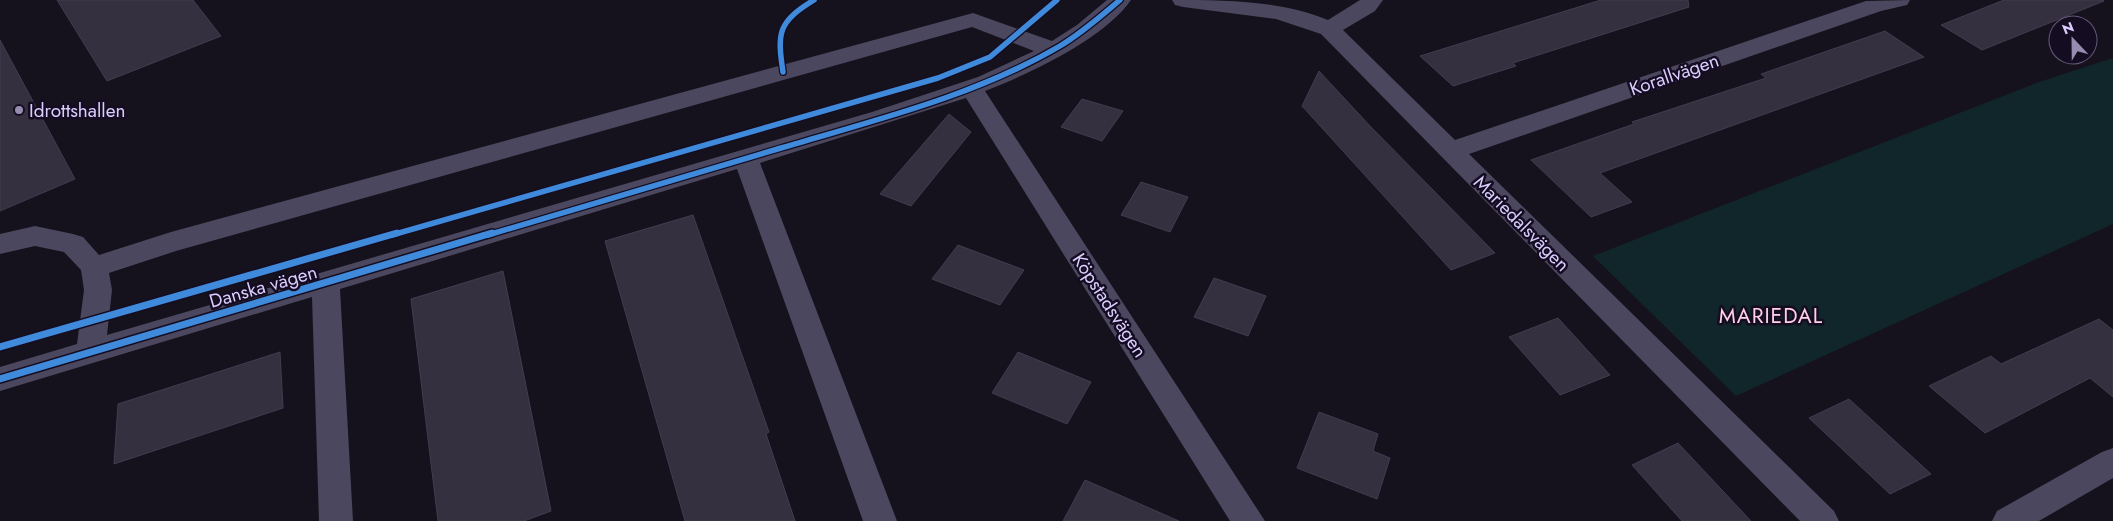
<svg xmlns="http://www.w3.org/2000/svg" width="2113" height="521" font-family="Jost,sans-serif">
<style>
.green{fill:#11262a}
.building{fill:#34303f;stroke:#433c51}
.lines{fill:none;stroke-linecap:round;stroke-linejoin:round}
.minor{fill:#4b475e;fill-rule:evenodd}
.cycleway-far1-casing{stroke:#140d22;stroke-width:8}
.cycleway-casing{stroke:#140d22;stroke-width:10}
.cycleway-far1{stroke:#408adc;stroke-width:5.5}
.cycleway{stroke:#408adc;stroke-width:7}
.poi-dot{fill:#968cb0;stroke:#140d22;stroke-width:2}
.labels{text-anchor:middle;stroke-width:5;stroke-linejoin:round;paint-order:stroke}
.street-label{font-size:19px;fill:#dbceff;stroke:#140d22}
.poi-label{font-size:19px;fill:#dbceff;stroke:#140d22;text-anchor:start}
.quarter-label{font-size:21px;letter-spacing:1px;fill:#ffd0e8;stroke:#140d22}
</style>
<rect width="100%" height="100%" fill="#15121d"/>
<!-- green -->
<path class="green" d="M2113,58V224L1736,396L1593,256L2039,82Z"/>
<!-- building -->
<path class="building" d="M57,0H193L221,36L107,81Z
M1601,0H1688L1689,7L1513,63L1516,66L1453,86L1420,56Z
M2004,0H2103L2104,1L1982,50L1941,25Z
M1885,31L1924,57L1600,173L1632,202L1591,217L1531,160L1634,124L1632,122L1766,78L1761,74Z
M0,40L75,179L0,211Z
M1319,71L1370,126L1495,253L1451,270L1302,106Z
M1082,99L1123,111L1102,141L1061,127Z
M949,114L971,132L911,206L880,194Z
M1141,182L1188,197L1170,232L1121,215Z
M693,215L769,432L766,434L795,521H685L605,241Z
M958,245L1024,270L1000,305L932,279Z
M503,271L551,511L524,521H438L411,299Z
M1214,278L1266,296L1248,336L1194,317Z
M1558,318L1610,375L1560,395L1509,337Z
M2099,319L2113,330V397L2090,378L1985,433L1929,386L1991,356L2001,364Z
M280,352L283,408L114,464L118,404Z
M1018,352L1091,382L1067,424L992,393Z
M1849,399L1931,474L1890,494L1809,418Z
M1319,412L1378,434L1373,451L1390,458L1377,499L1297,468Z
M1678,443L1751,521H1682L1632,465Z
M1085,480L1179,521H1063Z"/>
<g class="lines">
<!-- minor -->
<path class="minor" d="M1107,0H1131C1104,39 1029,74 985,91L1265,521H1230L966,98L760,163L897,521H863L737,169L340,289L353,521H319L312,297L0,391V367L77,344L84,290L81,270L64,252L35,246L0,254V234L35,226L73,234L83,237L99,255L171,232L973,13L1052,41L1077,25ZM972,27L1034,51L978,77L872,112L107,335L112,290L109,273L176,251Z
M1172,0C1225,0 1278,0 1328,20L1360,0H1383L1375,11L1343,30L1455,140L1866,1L1910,0L1907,5L1881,11L1469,154L1834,511L1839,521H1800L1321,34L1276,19L1183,7L1175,5Z
M2113,448V478L2039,521H1992L1997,511L2102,452Z"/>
<defs>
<path id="cycleway-far1" d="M783,72C777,32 778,22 814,0
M392,235L938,78L990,57L1057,0
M488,235C585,206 683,177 781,148C875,120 975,96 1060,46C1082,33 1101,16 1120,0"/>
<path id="cycleway" d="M0,347L397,233
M0,379L492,233"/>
</defs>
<!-- cycleway-far1 casing -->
<use href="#cycleway-far1" class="cycleway-far1-casing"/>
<!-- cycleway casing -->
<use href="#cycleway" class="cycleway-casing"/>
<!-- cycleway-far1 -->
<use href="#cycleway-far1" class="cycleway-far1"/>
<!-- cycleway -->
<use href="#cycleway" class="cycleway"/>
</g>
<!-- markers -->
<circle class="poi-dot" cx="19" cy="110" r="5"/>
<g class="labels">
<!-- street labels -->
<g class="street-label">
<text transform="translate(1674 74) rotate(-19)" y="7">Korallvägen</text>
<text transform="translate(1522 223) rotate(45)" y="7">Mariedalsvägen</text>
<text transform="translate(263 286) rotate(-16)" y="7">Danska vägen</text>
<text transform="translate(1110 305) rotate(57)" y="7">Köpstadsvägen</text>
</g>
<!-- poi labels -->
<g class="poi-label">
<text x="29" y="117">Idrottshallen</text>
</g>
<!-- quarter labels -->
<g class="quarter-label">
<text x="1771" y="323">MARIEDAL</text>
</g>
</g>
<!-- north arrow -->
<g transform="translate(2073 40) rotate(338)"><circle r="24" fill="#140d22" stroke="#645a7a"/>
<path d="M0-4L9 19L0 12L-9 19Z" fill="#968cb0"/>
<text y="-8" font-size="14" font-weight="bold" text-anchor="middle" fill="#dbceff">N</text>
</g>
</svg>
